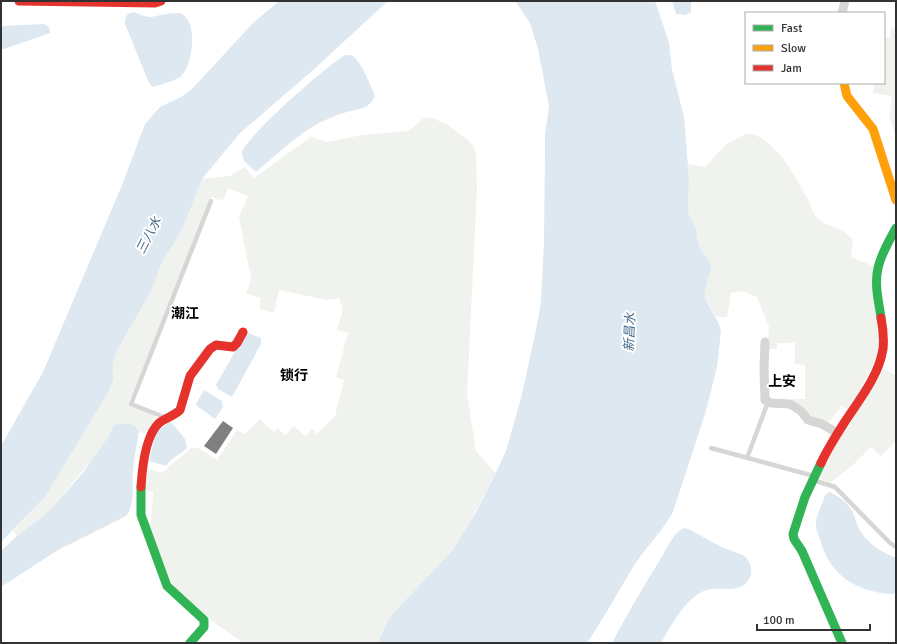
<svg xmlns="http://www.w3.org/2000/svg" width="897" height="644" font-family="Signika,'Noto Sans SC',sans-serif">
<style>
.green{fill:#f0f3ed}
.water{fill:#dee8f0}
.building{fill:#808080}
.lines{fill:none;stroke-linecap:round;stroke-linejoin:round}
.lane{stroke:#d6d6d6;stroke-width:4.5}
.street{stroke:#d6d6d6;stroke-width:9}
.fast{stroke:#30b455;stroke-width:9}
.slow{stroke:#ff9f0a;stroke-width:9}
.jam{stroke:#e5322d;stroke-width:9}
.labels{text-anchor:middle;stroke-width:4;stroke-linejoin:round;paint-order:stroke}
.water-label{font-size:13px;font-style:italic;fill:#466b8d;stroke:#fff}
.quarter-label{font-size:14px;font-weight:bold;fill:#000;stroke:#fff}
</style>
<rect width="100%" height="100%" fill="#fff"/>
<!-- green -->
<path class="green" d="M891,28L896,29V137L889,116L892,96L873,93L874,83H884L885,37L890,38Z
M430,117L446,124L467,139L473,146L476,154L477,189L467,394L476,451L495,473L468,526L452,551L395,611L387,622L378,643H244L217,625L174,588L147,524L151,523L153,492L145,490L148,469L162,473L192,447L200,449L217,460L237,430L245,434L260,419L274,432L278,428L285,435L294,426L305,436L312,429L317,434L335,416L344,380L336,377L348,333L337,330L343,309L339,298L327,300L279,290L274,313L259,309L261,298L246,294L251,279L239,217L248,196L228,188L223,201L211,197L128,404L156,416L148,434L139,432L137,427H114L108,437L91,461L48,512L17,536L13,531L45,497L109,391L113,380V363L116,352L149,295L164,258L177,239L187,218L202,179L230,176L245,167L254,178L311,137L327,142L362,135L409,131L422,119Z
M746,134C774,133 796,179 809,201C811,206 812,211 815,215C823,225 834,226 844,232C848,234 850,238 853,240L851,257L873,266L879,353L849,411L842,406L828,423L811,418L791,399H805V365L795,364V343H777V349H767L769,327L757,297L742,291L731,293L727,317H716L706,299L705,293L706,286L710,272L708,259L700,248L698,242L696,228L689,215L688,209L689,179L688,164L705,167L726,144Z
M881,368L896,375V443L895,442L881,456L871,447L853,465L830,483L817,477Z"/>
<!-- water -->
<path class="water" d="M279,1H388L312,71L239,134L202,179L187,218L177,239L164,258L149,295L116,352L113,363V380L109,391L45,497L1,542V446L43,372L122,185L145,124L160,107L181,97L192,89L253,23Z
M515,1H655L669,42L672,70L684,117L689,179L688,209L689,215L696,228L698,242L700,248L708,259L711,266L710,272L706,286L705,293L706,300L719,324L721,331L717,367L705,414L673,512C662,532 647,546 635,564C619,590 604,618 587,643H378L387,622L395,611L452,551L475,514L501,462L507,448L522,394L536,330L541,302L544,243L545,155V134L549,106L538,49L530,23Z
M672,1H691V12L685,15L676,14Z
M134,12C139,14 145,17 151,17C159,16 175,11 182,14C198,22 193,66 181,76C176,81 164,83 156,86L153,87L149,83L125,24C125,17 126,13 134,12Z
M44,24L49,27L50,33L1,50V26Z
M345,55C348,55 351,55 354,57C363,65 370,85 375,96C368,109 363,108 350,111C342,113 327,119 319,123C298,134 274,157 256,172C251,167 241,161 242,153C243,139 329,64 345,55Z
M246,332L261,338V344L232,397L218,389L216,385Z
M204,390L222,401L223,407L215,419L197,406L196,404Z
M170,422L173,424L185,439L187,448C179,456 173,456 166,466L149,461L156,432Z
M117,424C126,424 135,422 139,432C137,444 134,457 133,470C131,484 136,505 126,516L58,550L1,587V551L17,536L48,512L82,474L108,437L113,427Z
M829,492C837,495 846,502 851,509C855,515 856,523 859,529C868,544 881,552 896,558V594C859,594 829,576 820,539C818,534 816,529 816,524C816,513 823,505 825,495Z
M683,528L688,529C703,536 717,546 732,551C736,553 743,554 746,557C753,566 754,579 742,586C729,593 713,584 698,594C681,606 671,626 661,643H612C627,614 644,586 661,558C667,548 672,535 683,528Z"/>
<!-- building -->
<path class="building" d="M223,421L233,428L216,454L204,446Z"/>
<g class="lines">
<!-- lane -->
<path class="lane" d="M164,417L131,404L211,201
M711,448L814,476
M747,458L768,402
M813,480L835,487L890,543L896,547"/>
<!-- street -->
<path class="street" d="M842,13L845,1
M765,342L764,370L765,400L771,403L790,404L801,411L808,420L822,424L837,433"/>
<!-- fast -->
<path class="fast" d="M881,318C879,302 874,285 878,268C881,254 889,241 896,228
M821,463L805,497L793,534L794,539L802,551L842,643
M141,487V515L167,586L204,620V627L190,643"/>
<!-- slow -->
<path class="slow" d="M844,83L847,96L873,129L896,200"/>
<!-- jam -->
<path class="jam" d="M19,1L155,3L161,1
M821,463C828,448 837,434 846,420C860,399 879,375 883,349C884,339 883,328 881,318
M141,487C142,470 145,436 159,423C165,418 174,416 180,410L190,376L210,349L216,345L233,347L237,343L243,332"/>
</g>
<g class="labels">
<!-- water labels -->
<g class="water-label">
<text transform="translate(148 235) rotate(-63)" y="5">三八水</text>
<text transform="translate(629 332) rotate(-88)" y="5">新昌水</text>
</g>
<!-- quarter labels -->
<g class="quarter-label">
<text x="185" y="318">潮江</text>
<text x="294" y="380">锁行</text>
<text x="782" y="386">上安</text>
</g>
</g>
<!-- border -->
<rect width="897" height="644" fill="none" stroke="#323232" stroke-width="4"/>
<!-- legend -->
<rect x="745" y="12" width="140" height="72" fill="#ffffff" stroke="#adadad"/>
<rect x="753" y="25" width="20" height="6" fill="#30b455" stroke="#adadad"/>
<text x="781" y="32" font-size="12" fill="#323232">Fast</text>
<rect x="753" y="45" width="20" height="6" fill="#ff9f0a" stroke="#adadad"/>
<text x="781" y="52" font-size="12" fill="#323232">Slow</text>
<rect x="753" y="65" width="20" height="6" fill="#e5322d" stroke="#adadad"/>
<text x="781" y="72" font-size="12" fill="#323232">Jam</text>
<!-- scale -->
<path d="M757 624v6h113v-6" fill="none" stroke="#323232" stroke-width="2"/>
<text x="763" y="624" font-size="12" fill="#323232" stroke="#ffffff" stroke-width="3" paint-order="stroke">100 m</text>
</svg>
